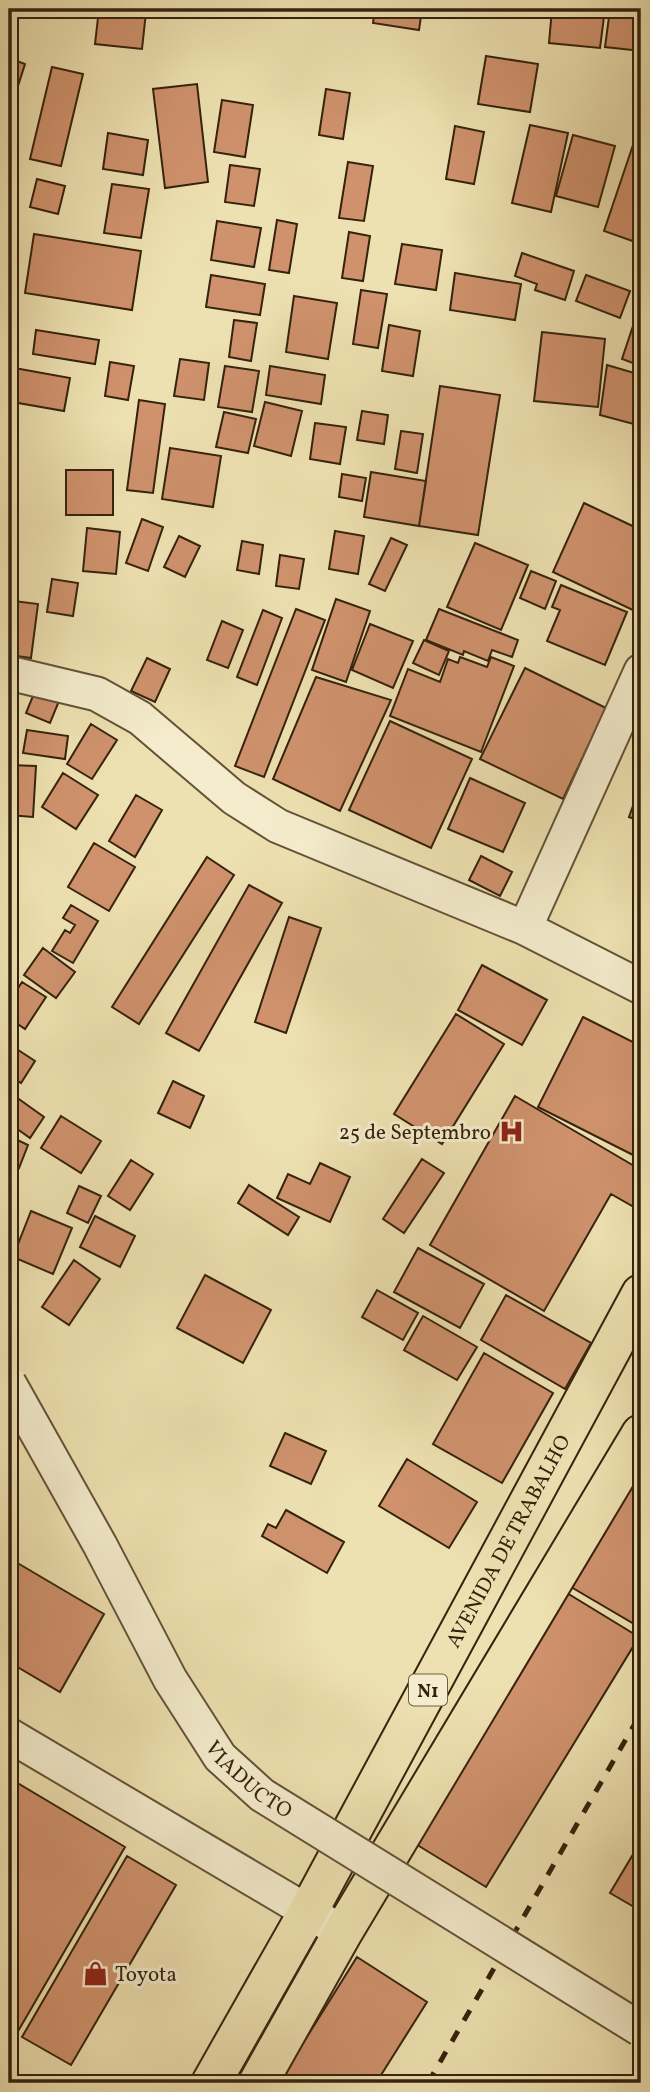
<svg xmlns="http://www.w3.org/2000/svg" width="650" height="2092" font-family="Vollkorn,serif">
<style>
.building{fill:#cf926d;stroke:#35220d;stroke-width:2}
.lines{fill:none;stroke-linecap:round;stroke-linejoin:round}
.minor-casing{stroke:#635236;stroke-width:37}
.highway-casing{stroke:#35220d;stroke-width:42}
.minor{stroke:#f4eccc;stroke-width:33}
.highway{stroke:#eee1b1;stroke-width:38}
.rail{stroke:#35220d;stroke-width:5;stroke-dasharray:12 12;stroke-linecap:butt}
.minor-bridge-casing{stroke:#635236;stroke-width:37;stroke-linecap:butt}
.minor-bridge{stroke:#f4eccc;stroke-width:33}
.labels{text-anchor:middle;stroke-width:6;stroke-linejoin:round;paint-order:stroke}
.shield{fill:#f4eccc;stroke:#6e5f46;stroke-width:2}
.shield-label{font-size:19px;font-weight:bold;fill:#35220d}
.poi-label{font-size:21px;fill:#35220d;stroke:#f4eccc;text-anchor:end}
.street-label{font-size:21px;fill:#35220d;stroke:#f4eccc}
</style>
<rect width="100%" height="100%" fill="#eee1b1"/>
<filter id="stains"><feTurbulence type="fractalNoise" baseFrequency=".00286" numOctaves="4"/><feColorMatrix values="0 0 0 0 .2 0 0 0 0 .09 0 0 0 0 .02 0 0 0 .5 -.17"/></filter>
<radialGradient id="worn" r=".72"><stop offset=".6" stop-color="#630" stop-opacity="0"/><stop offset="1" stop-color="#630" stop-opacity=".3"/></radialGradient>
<!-- building -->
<path class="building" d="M99,9L146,12L142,49L95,44Z
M375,9H422L419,30L373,23Z
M552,9H605L600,48L549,43Z
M610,9H641V51L605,47Z
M486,56L538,64L530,112L478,104Z
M9,58L25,64L9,114Z
M52,67L83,74L61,166L30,159Z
M197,84L208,182L165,188L153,89Z
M326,89L350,93L343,139L319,135Z
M222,100L253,105L245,157L214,152Z
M530,125L568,133L551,212L512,203Z
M455,126L484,132L474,184L446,179Z
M108,133L148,140L143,175L103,169Z
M573,135L615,146L598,207L556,196Z
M633,145L641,148V244L604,231Z
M348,162L373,166L364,221L339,218Z
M230,165L260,169L254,206L225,202Z
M37,179L65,186L58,214L30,207Z
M112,184L149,189L141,238L104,233Z
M277,220L297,224L289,273L269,270Z
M217,221L261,228L254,267L211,260Z
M349,232L370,236L363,281L342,278Z
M34,234L141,251L132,310L25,293Z
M402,244L442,250L436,290L395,284Z
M522,253L574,271L565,300L535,290L537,284L515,276Z
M455,273L521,284L515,320L450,310Z
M211,275L265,284L260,315L206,307Z
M586,275L630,291L620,318L576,301Z
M361,290L387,294L378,348L353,344Z
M294,296L337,303L328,359L286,352Z
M641,302V366L622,359Z
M234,320L257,323L251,361L229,357Z
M389,325L420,331L413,376L382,371Z
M36,330L99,340L95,364L33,354Z
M542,332L605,339L598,407L534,401Z
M180,359L209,363L204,400L174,396Z
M110,362L134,366L128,400L105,396Z
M607,365L641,375V426L600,415Z
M225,366L259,371L252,412L218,407Z
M270,366L325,375L321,404L266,395Z
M9,367L70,378L64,411L18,403L15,422L9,421Z
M440,386L500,395L478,535L419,526Z
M139,400L165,404L153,493L127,490Z
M265,402L302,411L291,456L254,446Z
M362,411L388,415L384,444L357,440Z
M224,412L256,419L248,453L216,447Z
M315,423L346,427L340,464L310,459Z
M401,431L423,434L417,473L395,469Z
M170,448L221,456L213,507L162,499Z
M66,470H113V515H66Z
M371,472L426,481L419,526L364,517Z
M342,474L366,478L362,501L339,497Z
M584,503L641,530V614L553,572Z
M142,519L163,527L148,571L126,563Z
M87,528L120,532L116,574L83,571Z
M335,531L364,536L358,574L329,569Z
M179,536L200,546L185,577L164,567Z
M391,538L407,545L385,591L369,584Z
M242,541L263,545L259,574L237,570Z
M475,543L528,565L501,630L447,607Z
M280,555L304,559L299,589L276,586Z
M531,571L556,581L545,609L520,598Z
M52,579L78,583L73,616L47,612Z
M561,585L627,612L605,665L547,641L560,610L552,607Z
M336,599L370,611L346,682L312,670Z
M14,601L38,604L31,658L9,655Z
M296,609L325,620L264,777L235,766Z
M439,609L518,640L512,657L492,650L488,661L464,651L463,655L426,640Z
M263,610L282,618L257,685L237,677Z
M222,621L243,630L228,668L207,660Z
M370,624L413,641L393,688L352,670Z
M424,640L449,651L439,675L413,663Z
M460,657L487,667L491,657L514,666L481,752L390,716L408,669L440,682L448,659L458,663Z
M147,658L170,669L155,702L131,691Z
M525,668L606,708L563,799L480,759Z
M316,677L391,700L340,811L273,779Z
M35,691L59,701L50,723L26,713Z
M390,721L472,759L431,848L349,810Z
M91,724L117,740L92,779L67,764Z
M27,730L68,736L65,759L23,753Z
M9,765L36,766L33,817L9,815Z
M63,773L98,795L76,829L42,807Z
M470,778L525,803L503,852L448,829Z
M641,783V821L629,817Z
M136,795L162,810L135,857L109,841Z
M94,843L135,867L109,911L68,887Z
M481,856L512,872L500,896L469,880Z
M207,857L234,875L139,1024L112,1007Z
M249,885L282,903L199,1051L166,1033Z
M71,905L98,921L73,963L52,951L65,930L70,933L75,925L63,918Z
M289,917L321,928L286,1033L255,1022Z
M43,948L75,972L56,998L24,975Z
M482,965L547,1000L522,1045L458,1010Z
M22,982L46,997L25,1029L9,1018V1002Z
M456,1014L504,1044L442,1144L394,1114Z
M583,1017L641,1046V1159L538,1107Z
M9,1044L35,1061L21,1083L9,1075Z
M173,1081L204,1096L190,1128L158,1113Z
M9,1092L44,1117L30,1138L9,1123Z
M515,1096L641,1170V1211L611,1194L544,1311L430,1245Z
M61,1116L101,1141L81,1173L41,1148Z
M9,1136L28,1145L19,1168L9,1163Z
M422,1159L444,1173L404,1233L383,1219Z
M131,1160L153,1174L130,1210L108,1196Z
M320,1163L350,1177L330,1222L277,1198L288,1174L310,1184Z
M249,1185L299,1217L288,1235L238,1203Z
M79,1186L101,1196L88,1223L67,1213Z
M31,1211L72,1228L53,1274L13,1257Z
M95,1216L135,1236L120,1267L80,1247Z
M418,1248L484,1284L460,1328L394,1292Z
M74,1260L100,1279L69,1325L42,1307Z
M205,1275L271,1310L243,1363L177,1328Z
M377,1290L418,1313L403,1340L362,1317Z
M506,1295L591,1343L565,1389L481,1340Z
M423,1316L477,1347L457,1380L404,1350Z
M484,1353L553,1393L502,1483L433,1444Z
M285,1433L326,1451L311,1484L270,1466Z
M407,1459L477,1502L449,1548L379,1506Z
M641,1466V1628L571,1587Z
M286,1510L344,1542L327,1573L262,1536L268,1524L276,1528Z
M9,1558L104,1614L60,1692L9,1662Z
M567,1593L639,1637L486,1887L414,1843Z
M9,1778L125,1847L17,2033L9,2028Z
M641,1841V1911L610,1893Z
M127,1856L176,1885L71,2065L22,2037Z
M357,1957L427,2002L376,2083H278Z"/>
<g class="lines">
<defs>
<path id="minor" d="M9,673L97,694L140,718L234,798L278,826L525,928L641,987
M525,928L641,671
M9,1735L332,1926"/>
<g id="highway">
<path id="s1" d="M211,2083L308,1912L641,1294"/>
<path d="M258,2083L343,1932L641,1434"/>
</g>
</defs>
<!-- minor casing -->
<use href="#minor" class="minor-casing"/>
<!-- highway casing -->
<use href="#highway" class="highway-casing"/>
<!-- minor -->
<use href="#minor" class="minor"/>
<!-- highway -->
<use href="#highway" class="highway"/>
<!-- rail -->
<path class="rail" d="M428,2083L641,1713"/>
<defs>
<g id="minor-bridge">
<path id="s2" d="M9,1383L100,1545L170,1679L220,1757L262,1795L640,2029"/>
</g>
</defs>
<!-- minor-bridge casing -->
<use href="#minor-bridge" class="minor-bridge-casing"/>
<!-- minor-bridge -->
<use href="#minor-bridge" class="minor-bridge"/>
</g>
<!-- icons -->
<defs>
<symbol id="hospital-bare" viewBox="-9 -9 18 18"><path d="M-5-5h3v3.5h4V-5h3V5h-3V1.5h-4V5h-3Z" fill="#8f2418" stroke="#f4eccc" stroke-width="2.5" paint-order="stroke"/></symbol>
<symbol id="shop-bare" viewBox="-9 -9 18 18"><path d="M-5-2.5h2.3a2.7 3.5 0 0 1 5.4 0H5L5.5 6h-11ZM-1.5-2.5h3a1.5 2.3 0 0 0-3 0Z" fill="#8f2418" stroke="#f4eccc" stroke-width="2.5" paint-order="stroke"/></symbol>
</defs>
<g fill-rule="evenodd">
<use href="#hospital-bare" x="494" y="1114" width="35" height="35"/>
<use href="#shop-bare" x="78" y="1956" width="35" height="35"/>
</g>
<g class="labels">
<!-- shield labels -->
<rect class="shield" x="409" y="1674.5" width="38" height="31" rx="5"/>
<g class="shield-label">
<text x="428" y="1697">N1</text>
</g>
<!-- poi labels -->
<g class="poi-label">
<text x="491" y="1139">25 de Septembro</text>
<text x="115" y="1981" text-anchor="start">Toyota</text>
</g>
<!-- street labels -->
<g class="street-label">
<text dy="7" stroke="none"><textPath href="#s1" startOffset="618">AVENIDA DE TRABALHO</textPath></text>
<text dy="7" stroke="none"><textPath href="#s2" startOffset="466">VIADUCTO</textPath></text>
</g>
</g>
<!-- margin -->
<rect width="650" height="2092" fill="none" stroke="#eee1b1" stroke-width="35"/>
<rect x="10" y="10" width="629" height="2071" fill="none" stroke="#35220d" stroke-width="3.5"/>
<rect x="18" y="18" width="615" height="2057" fill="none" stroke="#35220d" stroke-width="2"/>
<rect width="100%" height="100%" filter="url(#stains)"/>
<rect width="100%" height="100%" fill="url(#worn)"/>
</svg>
